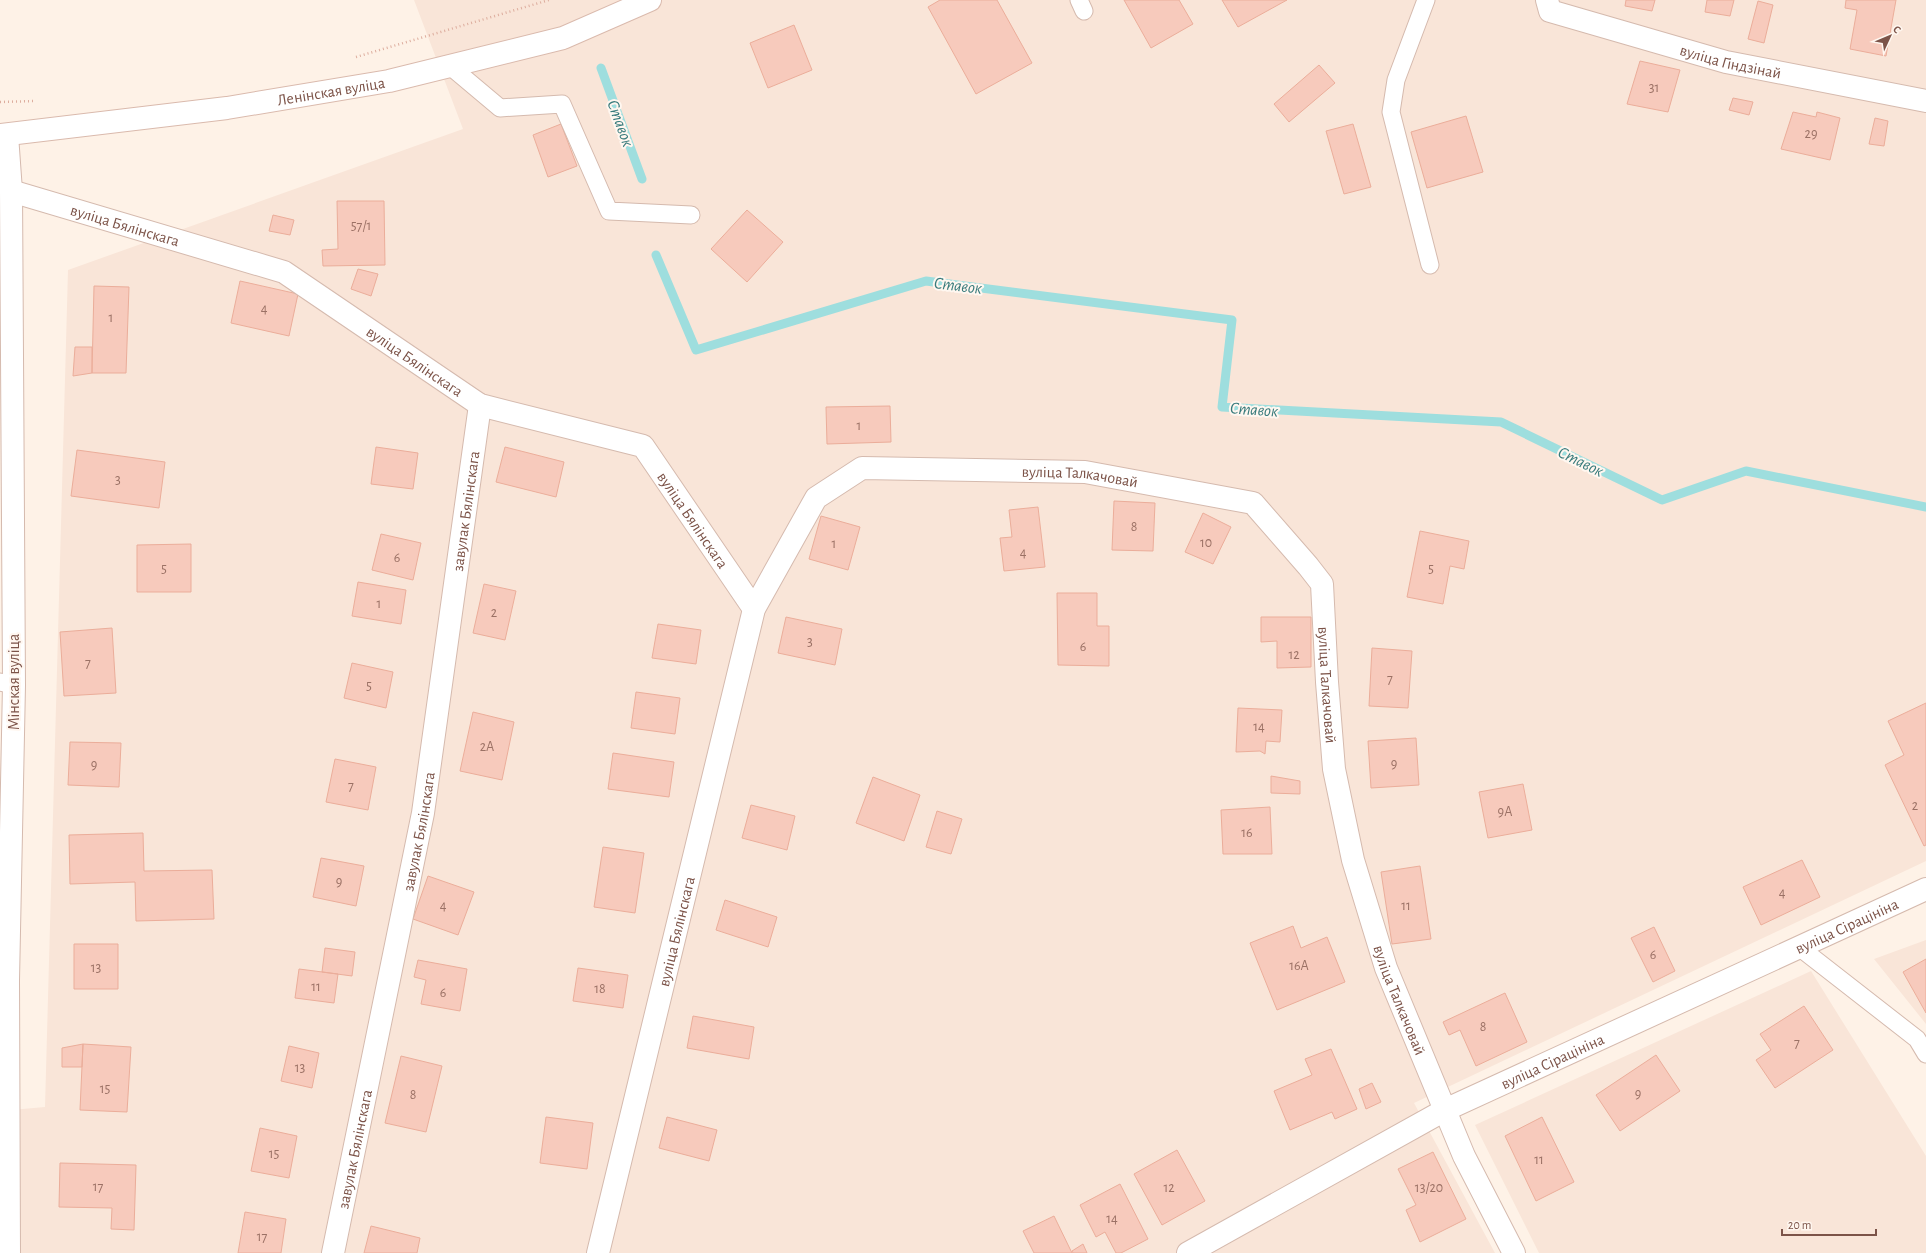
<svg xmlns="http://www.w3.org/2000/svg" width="1926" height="1253" font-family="'Alegreya Sans',sans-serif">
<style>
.residential{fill:#f9e5d8}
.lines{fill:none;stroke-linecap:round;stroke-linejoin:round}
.stream{stroke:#9edede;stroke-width:9}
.building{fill:#f7cabc;stroke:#ebad9a}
.service-casing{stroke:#d5baae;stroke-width:19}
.minor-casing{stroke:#d5baae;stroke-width:24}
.secondary-casing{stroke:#dabaad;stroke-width:24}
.path{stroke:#ddad9e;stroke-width:2.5;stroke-dasharray:1 3;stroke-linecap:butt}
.service{stroke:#fff;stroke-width:17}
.minor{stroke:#fff;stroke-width:22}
.secondary{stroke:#fff;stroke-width:22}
.labels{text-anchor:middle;stroke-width:4;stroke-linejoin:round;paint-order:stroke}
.number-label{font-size:14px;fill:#9b7165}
.street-label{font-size:16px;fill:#7c5348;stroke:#fff7f0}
.water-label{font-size:17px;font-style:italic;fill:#377a7b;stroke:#fff7f0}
</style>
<rect width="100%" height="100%" fill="#fef2e7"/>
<!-- residential -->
<path class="residential" d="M414,0H1926V861L1414,1103L1495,1253H0V1111L45,1107L68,270L463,129Z
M1926,940V1024L1874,959Z
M1811,971L1926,1156V1253H1539L1475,1125Z"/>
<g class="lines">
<!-- stream -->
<path class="stream" d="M601,68L642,179
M656,255L696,350L926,281L1232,320L1222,407L1501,422L1662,500L1746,471L1926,507"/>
</g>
<!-- building -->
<path class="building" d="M940,0H997L1032,63L976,94L928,7Z
M1124,0H1179L1193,24L1151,48Z
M1222,0H1287L1238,27Z
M1626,0H1655L1652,11L1625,6Z
M1707,0H1734L1730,16L1705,12Z
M1846,0H1896L1886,56L1850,49L1857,10L1845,8Z
M1758,1L1773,5L1764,43L1748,39Z
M794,25L812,70L768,88L750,43Z
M1640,61L1680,70L1668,112L1627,104Z
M1319,65L1335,83L1289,122L1274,104Z
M1733,98L1753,102L1749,115L1729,110Z
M1793,112L1816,117L1817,112L1840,118L1830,160L1781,149Z
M1466,116L1483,172L1427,188L1411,132Z
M1875,118L1888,121L1884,146L1869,144Z
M561,124L577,166L548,177L533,135Z
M1353,124L1371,187L1344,194L1326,131Z
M337,201H384L385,265L323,266L322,250L338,249Z
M747,210L783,242L747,282L711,249Z
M273,215L294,220L290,235L269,231Z
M358,269L378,274L371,296L351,289Z
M240,281L298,294L289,336L231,323Z
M94,286L129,287L126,373H92Z
M75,347H92V373L73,376Z
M890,406L891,442L827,444L826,407Z
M376,447L418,453L413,489L371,484Z
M505,447L564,462L556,497L496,482Z
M77,450L165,462L159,508L71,496Z
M1114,501L1155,503L1153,551L1112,550Z
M1038,507L1045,567L1004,571L1000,538L1012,537L1009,510Z
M1203,513L1231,527L1213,564L1185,552Z
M821,516L860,527L848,570L809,559Z
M1420,531L1469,541L1464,569L1450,566L1443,604L1407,597Z
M381,534L421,543L413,580L372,570Z
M191,544V592H137V545Z
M358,582L406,590L401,624L352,616Z
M484,584L516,591L505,640L473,633Z
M1057,593H1097V626H1109V666L1058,665Z
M786,617L842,629L835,665L778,653Z
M1261,617H1311V667L1277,668V641L1261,642Z
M658,624L701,630L696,664L652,658Z
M112,628L116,693L64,696L60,632Z
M1372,648L1412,651L1408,708L1369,706Z
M352,663L393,672L386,708L344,698Z
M636,692L680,698L675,734L631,728Z
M1926,703V845L1924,846L1885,765L1904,755L1888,721Z
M1238,708L1282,710L1280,742L1266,741L1265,754L1260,751L1236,752Z
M473,712L514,722L502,780L460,771Z
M1416,738L1419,785L1371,788L1368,741Z
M70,742L121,743L119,787L68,785Z
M613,753L674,762L669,797L608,789Z
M335,759L376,767L368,810L326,802Z
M1271,776L1300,781V794L1271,793Z
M873,777L920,795L904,841L856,823Z
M1523,784L1532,830L1488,838L1479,792Z
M751,805L795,816L787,850L742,838Z
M1270,807L1272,854H1223L1221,810Z
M937,811L962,819L951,854L926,847Z
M143,833L144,871L212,870L214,919L136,921L135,882L70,884L69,835Z
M603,847L644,853L635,913L594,907Z
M321,858L364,866L356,906L313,897Z
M1802,860L1820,897L1761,925L1743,887Z
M1420,866L1431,939L1392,944L1381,872Z
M428,876L474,892L458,935L413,919Z
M725,900L777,917L768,947L716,930Z
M1293,926L1301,948L1327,937L1345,982L1277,1010L1250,943Z
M1654,927L1675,971L1653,982L1631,938Z
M74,944H118V989H74Z
M325,948L355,952L352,976L322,972Z
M1926,959V1013L1903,972Z
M418,960L467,969L460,1011L421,1004L426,980L414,977Z
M578,968L628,975L623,1008L573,1001Z
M299,969L338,974L334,1003L295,998Z
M1505,993L1527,1042L1476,1066L1460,1030L1449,1035L1443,1022Z
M1804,1006L1833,1050L1775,1088L1756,1060L1771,1050L1760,1034Z
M693,1016L754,1027L749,1059L687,1048Z
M83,1044L131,1047L127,1112L80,1110Z
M83,1044L82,1067H62V1048Z
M289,1046L319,1053L312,1088L281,1081Z
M1331,1049L1357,1109L1335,1119L1332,1112L1290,1130L1274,1091L1312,1075L1305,1059Z
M1656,1055L1680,1091L1620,1131L1596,1095Z
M401,1056L442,1066L426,1132L385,1123Z
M1372,1083L1381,1102L1366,1109L1359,1089Z
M546,1117L593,1123L587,1169L540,1163Z
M667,1117L717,1130L709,1161L659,1148Z
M1542,1117L1574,1182L1536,1201L1505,1136Z
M260,1128L297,1136L289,1178L251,1171Z
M1177,1150L1205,1201L1162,1225L1134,1174Z
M1433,1152L1466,1219L1420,1242L1406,1210L1416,1205L1398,1169Z
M60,1163L136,1165L134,1230L111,1229L112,1208L59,1207Z
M1120,1184L1148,1239L1121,1253H1116L1105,1232L1096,1237L1080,1205Z
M245,1212L286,1219L281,1253H238Z
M1054,1216L1072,1253H1034L1023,1231Z
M371,1226L420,1238L417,1253H364Z
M1083,1244L1087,1253H1073L1072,1251Z"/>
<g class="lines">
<defs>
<path id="service" d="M1079,0L1084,11
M1426,0L1396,80L1391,112L1430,265
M450,66L500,108L562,104L609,211L691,215
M0,682L14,685
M1799,947L1917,1039L1926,1054"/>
<g id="minor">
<path id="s1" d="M1547,0L1550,11L1726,62L1926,101"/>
<path d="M7,135L11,191L14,685L8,980L9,1253"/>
<path id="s2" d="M11,191L284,272L480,405L643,446L754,609"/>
<path id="s3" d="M333,1253L423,813L480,405"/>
<path id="s4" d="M598,1253L754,609L816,498L862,468L1085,472L1253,503L1308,566L1322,584L1327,682L1334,769L1353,860L1386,968L1464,1156L1514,1253"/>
<path id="s5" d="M1188,1253L1445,1110L1926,889"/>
</g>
<g id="secondary">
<path id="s6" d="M0,135L227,108L389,81L563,38L650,0"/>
</g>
</defs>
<!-- service casing -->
<use href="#service" class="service-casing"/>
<!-- minor casing -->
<use href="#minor" class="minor-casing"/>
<!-- secondary casing -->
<use href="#secondary" class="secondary-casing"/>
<!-- path -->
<path class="path" d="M356,57L549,0
M0,102L34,101"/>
<!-- service -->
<use href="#service" class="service"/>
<!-- minor -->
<use href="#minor" class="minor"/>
<!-- secondary -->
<use href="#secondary" class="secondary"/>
</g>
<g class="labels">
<!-- number labels -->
<g class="number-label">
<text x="1654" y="92">31</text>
<text x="1811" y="138">29</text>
<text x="361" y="230">57/1</text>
<text x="264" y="313">4</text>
<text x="111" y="322">1</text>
<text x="859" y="430">1</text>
<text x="118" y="484">3</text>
<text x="1134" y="531">8</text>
<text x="1206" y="547">10</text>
<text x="834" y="548">1</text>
<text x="1023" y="557">4</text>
<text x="397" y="562">6</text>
<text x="164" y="573">5</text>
<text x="1431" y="573">5</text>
<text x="379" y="608">1</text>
<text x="494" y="617">2</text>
<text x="810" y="646">3</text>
<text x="1083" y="651">6</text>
<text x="1294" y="659">12</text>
<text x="88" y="667">7</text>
<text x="1390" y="683">7</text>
<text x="369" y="690">5</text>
<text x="1259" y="731">14</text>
<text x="487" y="751">2А</text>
<text x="1394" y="768">9</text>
<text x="94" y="769">9</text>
<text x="351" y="790">7</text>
<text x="1915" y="810">2</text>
<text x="1505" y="816">9А</text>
<text x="1247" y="837">16</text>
<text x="339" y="886">9</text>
<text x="1782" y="897">4</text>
<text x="443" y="910">4</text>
<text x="1406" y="910">11</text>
<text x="1653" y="959">6</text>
<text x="1299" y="970">16А</text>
<text x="96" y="972">13</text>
<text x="316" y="991">11</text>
<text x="600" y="993">18</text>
<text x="443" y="997">6</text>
<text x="1483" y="1031">8</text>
<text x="1797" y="1047">7</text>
<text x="300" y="1072">13</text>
<text x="105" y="1093">15</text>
<text x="1638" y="1098">9</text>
<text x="413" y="1099">8</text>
<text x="274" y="1158">15</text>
<text x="1539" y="1164">11</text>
<text x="98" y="1191">17</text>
<text x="1169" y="1192">12</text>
<text x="1429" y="1192">13/20</text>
<text x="1112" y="1223">14</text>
<text x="262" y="1241">17</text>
</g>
<!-- street labels -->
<g class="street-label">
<text dy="6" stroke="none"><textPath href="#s1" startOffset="199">вуліца Гіндзінай</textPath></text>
<text dy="6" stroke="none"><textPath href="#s6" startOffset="334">Ленінская вуліца</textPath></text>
<text dy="6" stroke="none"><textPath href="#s2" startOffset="119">вуліца Бялінскага</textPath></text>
<text dy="6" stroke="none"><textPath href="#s2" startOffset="443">вуліца Бялінскага</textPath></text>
<text dy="6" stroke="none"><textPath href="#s4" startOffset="1063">вуліца Талкачовай</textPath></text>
<text dy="6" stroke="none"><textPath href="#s3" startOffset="754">завулак Бялінскага</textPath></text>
<text dy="6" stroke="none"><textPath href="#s2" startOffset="779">вуліца Бялінскага</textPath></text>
<text transform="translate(13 682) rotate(-90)" y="6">Мінская вуліца</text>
<text dy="6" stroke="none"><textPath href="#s4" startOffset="1446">вуліца Талкачовай</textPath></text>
<text dy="6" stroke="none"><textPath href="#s3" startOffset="430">завулак Бялінскага</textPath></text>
<text dy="6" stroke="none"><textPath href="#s5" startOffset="736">вуліца Сірацініна</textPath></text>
<text dy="6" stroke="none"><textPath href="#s4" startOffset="331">вуліца Бялінскага</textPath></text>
<text dy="6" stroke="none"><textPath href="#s4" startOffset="1771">вуліца Талкачовай</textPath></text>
<text dy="6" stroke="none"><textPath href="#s5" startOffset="412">вуліца Сірацініна</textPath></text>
<text dy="6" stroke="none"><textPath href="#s3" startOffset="106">завулак Бялінскага</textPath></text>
</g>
<!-- water labels -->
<g class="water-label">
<text transform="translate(621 123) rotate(70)" y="6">Ставок</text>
<text transform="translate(958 285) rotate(7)" y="6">Ставок</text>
<text transform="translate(1254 409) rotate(4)" y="6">Ставок</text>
<text transform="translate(1581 461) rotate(26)" y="6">Ставок</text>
</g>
</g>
<!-- north arrow -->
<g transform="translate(1890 36) rotate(46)" stroke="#fff7f0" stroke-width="3" paint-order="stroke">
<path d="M0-3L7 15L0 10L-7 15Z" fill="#7c5348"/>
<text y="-6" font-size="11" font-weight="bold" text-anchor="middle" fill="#7c5348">С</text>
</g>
<!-- scale -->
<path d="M1782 1229v6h94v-6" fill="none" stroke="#7c5348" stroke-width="2"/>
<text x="1788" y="1229" font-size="12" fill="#7c5348" stroke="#fff7f0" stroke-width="3" paint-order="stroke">20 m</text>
</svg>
